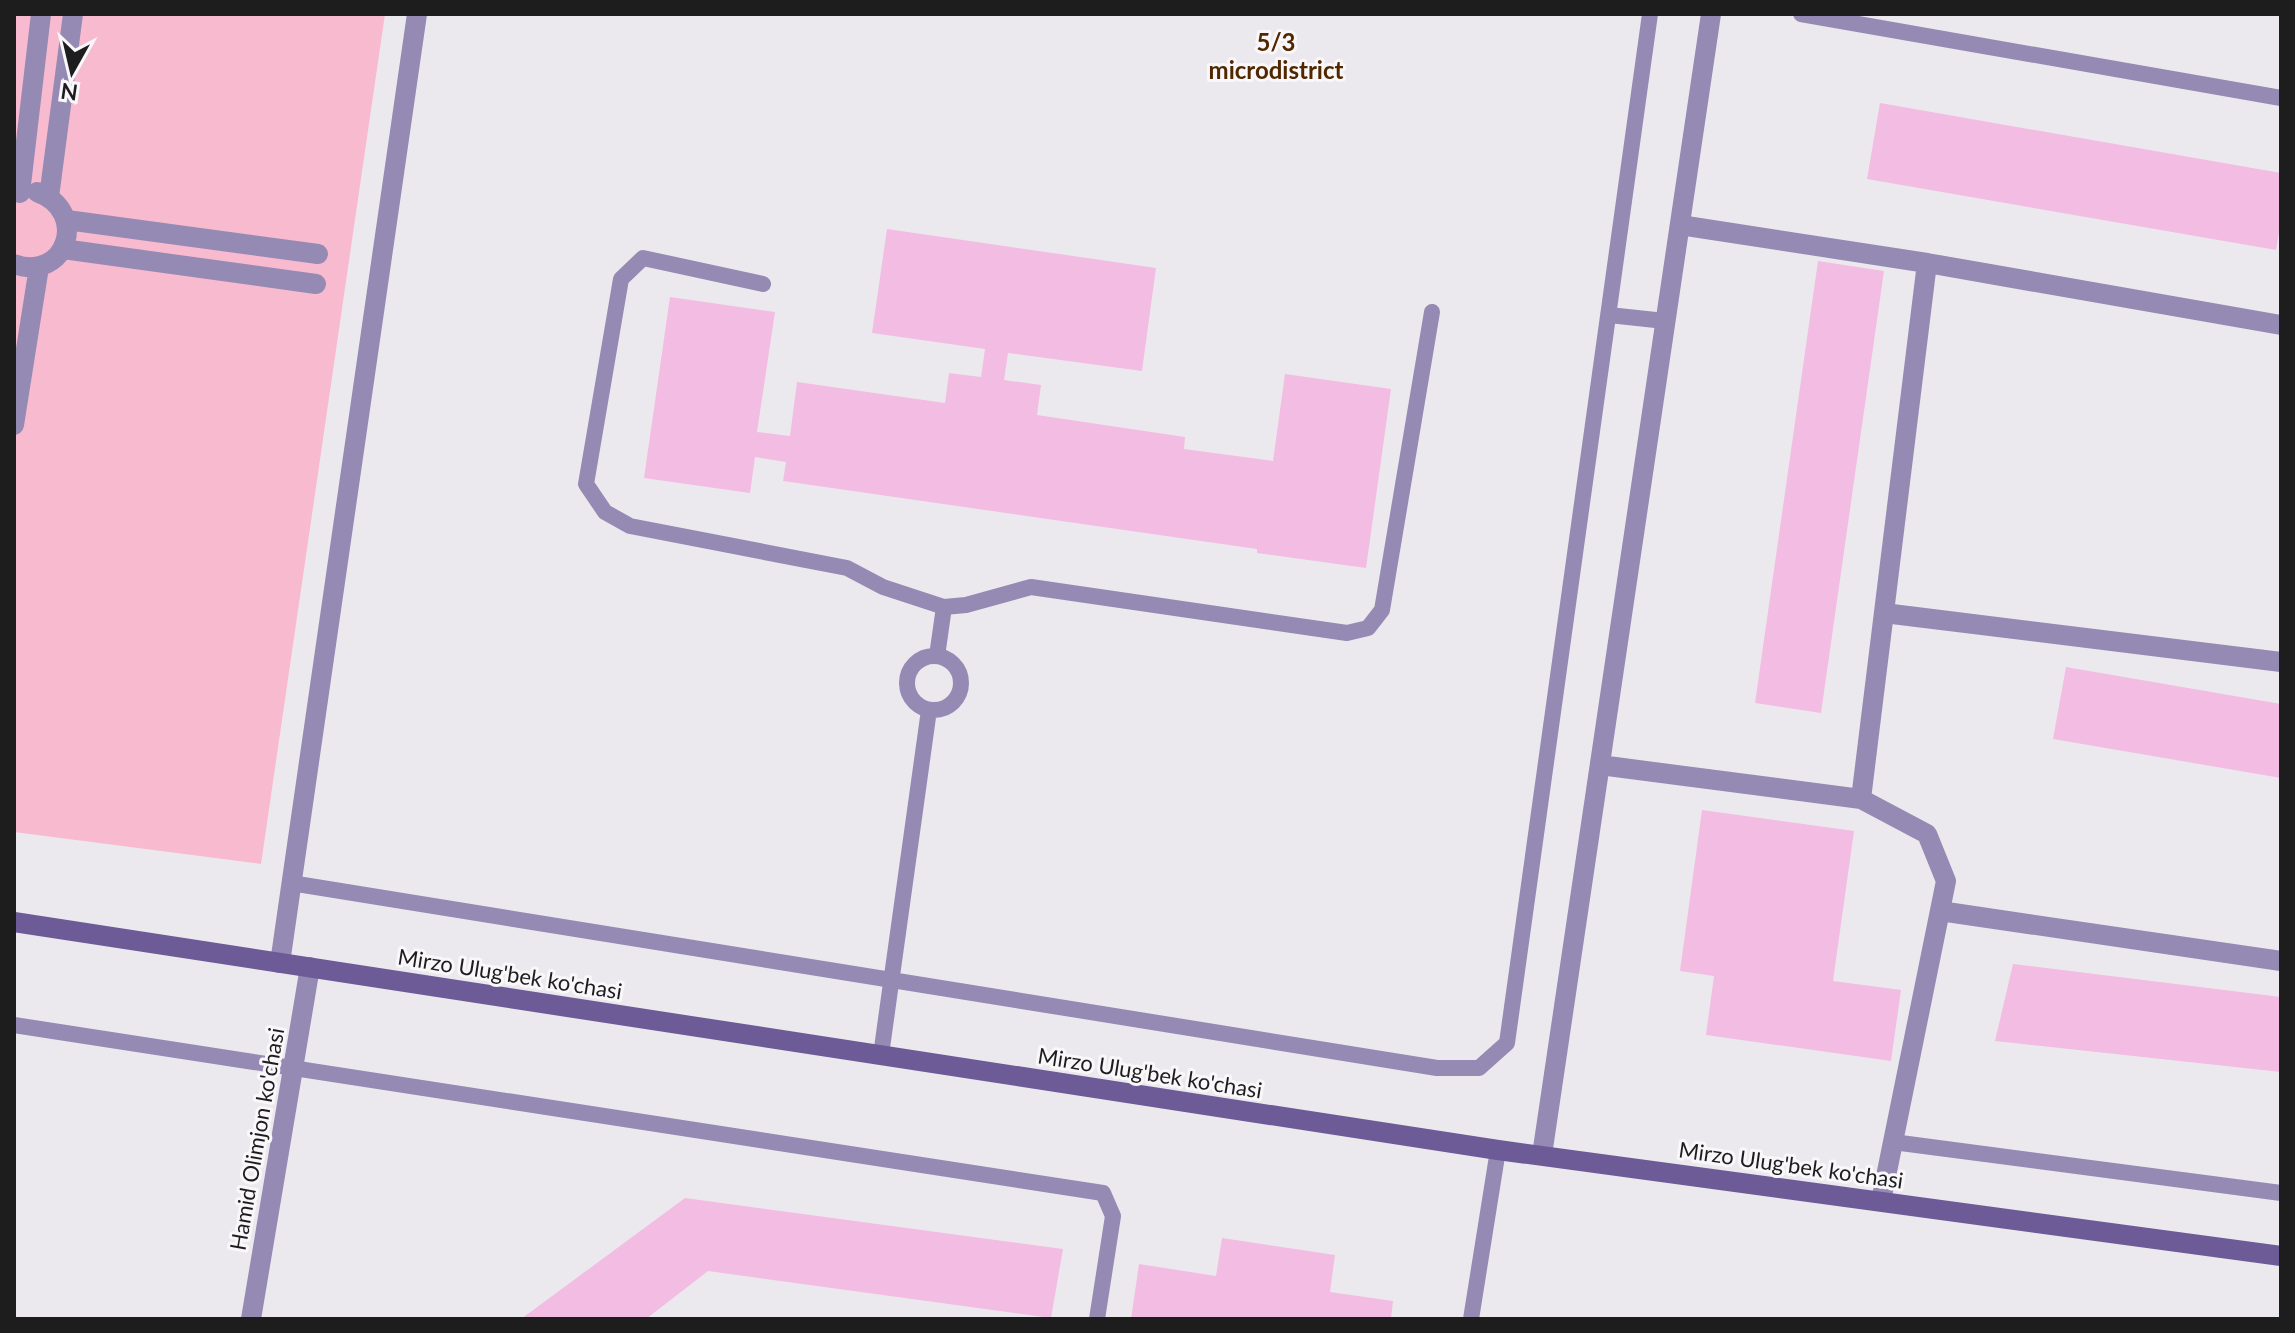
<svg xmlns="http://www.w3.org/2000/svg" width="2295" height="1333" font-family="Lato,sans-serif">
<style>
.green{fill:#f8bacf}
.building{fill:#f3bce3}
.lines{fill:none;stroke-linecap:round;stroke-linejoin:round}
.service{stroke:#958ab4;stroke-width:16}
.pedestrian{stroke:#958ab4;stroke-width:20}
.minor{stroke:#958ab4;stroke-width:20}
.tertiary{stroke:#958ab4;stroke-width:20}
.secondary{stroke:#6d5b98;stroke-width:20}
.labels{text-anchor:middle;stroke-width:6;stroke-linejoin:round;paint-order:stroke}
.street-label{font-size:22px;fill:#1e1d1e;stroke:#faf7fb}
.neighbourhood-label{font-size:24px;font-weight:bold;fill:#512700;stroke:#faf7fb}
</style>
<rect width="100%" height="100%" fill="#ece9ee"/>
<!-- green -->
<path class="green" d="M14,14H385L261,864L14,832Z"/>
<!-- building -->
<path class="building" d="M1880,103L2281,173V221L2276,250L1867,179Z
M887,229L1156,268L1142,371L1008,353L1004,380L1041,385L1037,415L1185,437L1184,449L1273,461L1285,374L1391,389L1366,568L1257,553V549L783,481L786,462L755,457L750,493L644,478L670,297L775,312L757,432L790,436L797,382L945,403L949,373L981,377L985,349L872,333Z
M1818,261L1884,271L1821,713L1755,703Z
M2066,667L2281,704V778L2053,739Z
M1702,810L1854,831L1833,981L1901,990L1891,1061L1706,1035L1714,976L1680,971Z
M2013,964L2281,997V1072L1995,1041Z
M685,1198L1063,1249L1051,1318L708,1271L646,1319H521Z
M1222,1238L1335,1255L1330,1292L1393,1301L1391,1319H1131L1139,1264L1216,1276Z"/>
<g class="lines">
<!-- service -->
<path class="service" d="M1801,14L2281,98
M763,284L643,258L621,279L586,484L605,512L630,526L847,568L883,587L944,607L937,656
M1609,315L1665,321
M944,607L966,605L1031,587L1347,633L1368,628L1382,610L1432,312
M907 683a27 27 0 1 1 54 0a27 27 0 1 1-54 0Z
M291,883L1437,1068H1479L1507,1043L1650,14
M14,1025L1103,1193L1113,1216L1097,1319
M881,1055L929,710
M1893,1142L2281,1193
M1471,1319L1498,1150"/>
<!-- pedestrian -->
<path class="pedestrian" d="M20,193L41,14
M49,197L73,14
M67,220L318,254
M63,249L316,284
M14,264C65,283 91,212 37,192
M14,425L39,267"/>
<!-- minor -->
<path class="minor" d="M1680,225L1927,263
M1884,613L2281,662
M1600,765L1861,799L1927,834L1946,881L1881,1201
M1861,799L1927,263L2281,325
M1940,911L2281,961
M280,963L417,14
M1542,1155L1711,14"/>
<!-- tertiary -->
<path class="tertiary" d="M251,1319L310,967"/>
<!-- secondary -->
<path class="secondary" d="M14,922L1498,1150L2281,1256"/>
</g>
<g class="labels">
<!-- street labels -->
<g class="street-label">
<text transform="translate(510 974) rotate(9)" y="8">Mirzo Ulug'bek ko'chasi</text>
<text transform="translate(1150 1073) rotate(9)" y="8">Mirzo Ulug'bek ko'chasi</text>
<text transform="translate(257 1139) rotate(-80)" y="8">Hamid Olimjon ko'chasi</text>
<text transform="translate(1791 1165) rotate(8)" y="8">Mirzo Ulug'bek ko'chasi</text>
</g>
<!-- neighbourhood labels -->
<g class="neighbourhood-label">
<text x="1276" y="51">5/3<tspan x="1276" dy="28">microdistrict</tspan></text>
</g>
</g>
<!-- border -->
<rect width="2295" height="1333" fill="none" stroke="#1e1d1e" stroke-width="32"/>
<!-- north arrow -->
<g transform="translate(72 72) rotate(188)" stroke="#faf7fb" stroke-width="6" paint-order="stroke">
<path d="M0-6L14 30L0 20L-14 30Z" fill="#1e1d1e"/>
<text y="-12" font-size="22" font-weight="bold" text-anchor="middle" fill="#1e1d1e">N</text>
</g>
</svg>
